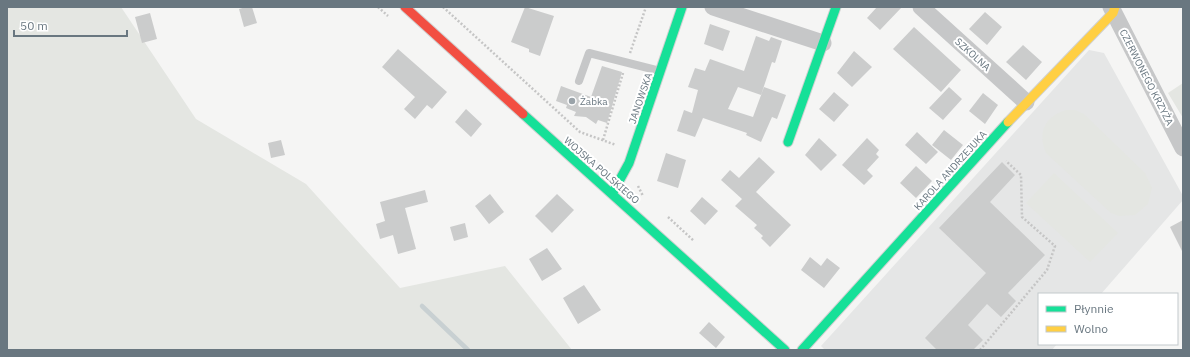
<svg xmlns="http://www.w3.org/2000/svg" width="1190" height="357" font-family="'IBM Plex Sans',sans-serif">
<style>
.built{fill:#e5e6e6}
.green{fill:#e4e6e2}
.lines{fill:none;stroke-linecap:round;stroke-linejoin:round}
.stream{stroke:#c8d0d2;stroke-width:4.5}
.building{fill:#cbcccc}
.fast-casing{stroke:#d0d1d1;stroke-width:11}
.slow-casing{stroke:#d0d1d1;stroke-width:11}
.jam-casing{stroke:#d0d1d1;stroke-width:11}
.path{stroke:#c5c5c5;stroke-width:2.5;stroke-dasharray:2 2;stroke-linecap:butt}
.lane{stroke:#c6c7c8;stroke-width:8}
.street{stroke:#c6c7c8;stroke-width:17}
.fast{stroke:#16e098;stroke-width:9}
.slow{stroke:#ffcf43;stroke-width:9}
.jam{stroke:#f24e42;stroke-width:9}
.poi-dot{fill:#9aa3a9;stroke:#fff;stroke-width:1.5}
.labels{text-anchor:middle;stroke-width:4;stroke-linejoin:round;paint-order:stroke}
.street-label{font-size:10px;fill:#697780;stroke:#fff}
.poi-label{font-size:10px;fill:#697780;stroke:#fff;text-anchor:start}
</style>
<rect width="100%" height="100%" fill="#f5f5f4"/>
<!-- built -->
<path class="built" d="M1089,50L1104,53L1183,196V200L1101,294H1039V344H1057L1052,350H825L821,346Z"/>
<!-- green -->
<path class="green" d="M7,7H121L196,119L306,184L400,288L505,266L572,350H7Z
M1183,83V118L1168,93Z
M1066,110H1075L1084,114L1145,173L1152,188L1148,204L1135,215L1119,216L1111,213L1046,153C1037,133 1045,116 1066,110Z
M1054,173L1118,233L1090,262L1026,203Z"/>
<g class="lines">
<!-- stream -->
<path class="stream" d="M422,306L468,350"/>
</g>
<!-- building -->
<path class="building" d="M246,7H252L257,23L244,27L239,9Z
M525,7L554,16L540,56L529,52V49L511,42Z
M877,7H902L880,30L867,18Z
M985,12L1002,27L987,45L969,29Z
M150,13L157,39L142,43L135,17Z
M710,24L730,31L723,51L704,44Z
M914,27L961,70L941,92L893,49Z
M756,36L769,41L771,37L782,41L775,63L772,62L761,95L738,87L728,109L753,117L764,87L786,95L777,119L772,117L761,142L746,135L747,133L703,118L695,137L677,131L684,110L692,113L698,90L688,87L695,68L705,71L710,59L744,71Z
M1023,45L1042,62L1026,80L1006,62Z
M398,49L447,92L432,109L427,105L415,119L404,109L415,97L382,67Z
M854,51L872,67L852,87L837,73Z
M602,66L622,72L607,123L598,120L596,124L586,117L574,116L576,112L566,108L567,105L556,101L561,86L591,97Z
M949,87L962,99L943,120L929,108Z
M834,92L849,105L834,122L819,109Z
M983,93L998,105L985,124L969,111Z
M466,109L482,124L471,137L455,122Z
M944,130L963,145L951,160L932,145Z
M917,132L938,152L926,164L905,145Z
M819,138L837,155L821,171L805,155Z
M867,138L879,150L876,154L879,157L867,170L873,176L864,185L842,165Z
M281,140L285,155L271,158L268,143Z
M666,153L686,160L678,188L657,181Z
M759,157L775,172L756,192L791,225L770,247L761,238L763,236L754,228L757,225L735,206L742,199L721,180L730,170L739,178Z
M1002,162L1015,175L990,202L1045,255L1008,293L1016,301L1001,317L987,304L968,325L983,340L973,350H937L925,338L986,273L939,228Z
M916,166L932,181L916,198L900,183Z
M425,190L428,202L405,208L416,249L398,254L393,235L380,239L376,224L385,221L380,202Z
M490,194L504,212L489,224L475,206Z
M557,194L574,210L552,233L535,216Z
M702,197L718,211L705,225L690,211Z
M1183,220V253L1170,227Z
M465,223L468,237L454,241L450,227Z
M547,248L562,269L542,281L529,259Z
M810,257L821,266L827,258L840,268L824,288L801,270Z
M584,285L601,310L578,324L563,298Z
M709,322L725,337L716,348L699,333Z"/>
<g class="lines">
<defs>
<path id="fast" d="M523,114L785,350
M788,142L836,7
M612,194L629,163L682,7
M802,350L1008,122"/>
<path id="slow" d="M1008,122L1113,13L1115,7"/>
<path id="jam" d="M405,7L523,114"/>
</defs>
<!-- fast casing -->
<use href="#fast" class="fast-casing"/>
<!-- slow casing -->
<use href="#slow" class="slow-casing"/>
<!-- jam casing -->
<use href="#jam" class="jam-casing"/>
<!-- path -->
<path class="path" d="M378,7L388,16
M443,7L580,132L616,145
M630,53L646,7
M603,140L623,73
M638,186L643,196
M668,217L694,241
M980,350L1047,270L1055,246L1022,217L1021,175L1006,161"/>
<!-- lane -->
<path class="lane" d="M579,81L589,53L660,71"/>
<!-- street -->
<path class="street" d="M713,7L823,43
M921,7L1026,102
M1111,7L1183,148"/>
<!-- fast -->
<use href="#fast" class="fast"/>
<!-- slow -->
<use href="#slow" class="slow"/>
<!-- jam -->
<use href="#jam" class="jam"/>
</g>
<!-- markers -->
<circle class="poi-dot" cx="572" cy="101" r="4"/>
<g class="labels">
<!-- street labels -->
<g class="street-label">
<text transform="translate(973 54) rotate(42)" y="4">SZKOLNA</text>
<text transform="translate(1147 77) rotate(63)" y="4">CZERWONEGO KRZYŻA</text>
<text transform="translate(640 98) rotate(-71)" y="4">JANOWSKA</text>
<text transform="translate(602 170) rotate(41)" y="4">WOJSKA POLSKIEGO</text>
<text transform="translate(950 170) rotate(-48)" y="4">KAROLA ANDRZEJUKA</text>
</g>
<!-- poi labels -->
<g class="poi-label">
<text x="580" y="105">Żabka</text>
</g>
</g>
<!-- border -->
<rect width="1190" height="357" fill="none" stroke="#697780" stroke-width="16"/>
<!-- legend -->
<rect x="1038" y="293" width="140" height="52" fill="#ffffff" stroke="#c3c9cc"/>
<rect x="1046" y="306" width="20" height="6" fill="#16e098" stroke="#c3c9cc"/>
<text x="1074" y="313" font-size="12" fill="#697780">Płynnie</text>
<rect x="1046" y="326" width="20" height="6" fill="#ffcf43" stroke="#c3c9cc"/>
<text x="1074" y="333" font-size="12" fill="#697780">Wolno</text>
<!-- scale -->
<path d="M14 30v6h113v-6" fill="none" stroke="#697780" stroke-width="2"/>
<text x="20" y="30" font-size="12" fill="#697780" stroke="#ffffff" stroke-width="3" paint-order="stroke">50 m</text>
</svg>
